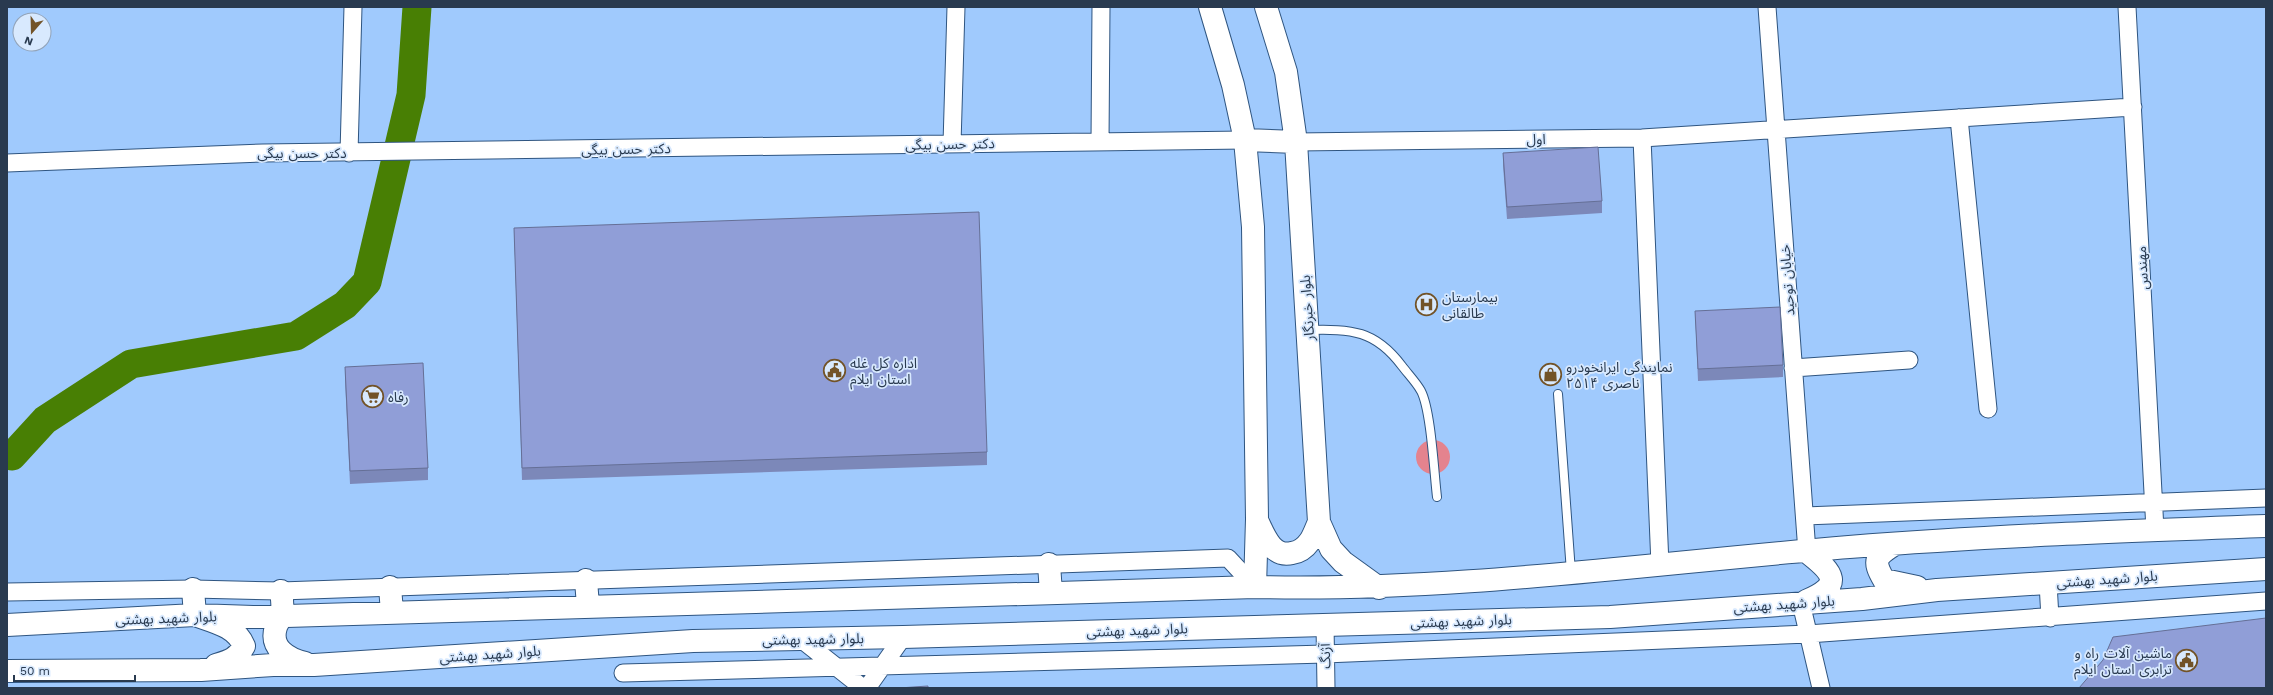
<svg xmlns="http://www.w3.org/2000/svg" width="2273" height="695" font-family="'Work Sans','Noto Sans Arabic',sans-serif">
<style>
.green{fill:#e4838e}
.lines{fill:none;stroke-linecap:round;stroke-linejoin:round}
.river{stroke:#487f04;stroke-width:29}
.service-casing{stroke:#2f5580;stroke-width:10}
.minor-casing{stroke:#2f5580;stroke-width:19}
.secondary-casing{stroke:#2f5580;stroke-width:24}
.service{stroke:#fff;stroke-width:8}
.minor{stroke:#fff;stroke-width:17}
.secondary{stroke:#fff;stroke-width:22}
.wall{fill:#7c88b9}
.building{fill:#909ed7;stroke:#656f96}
.labels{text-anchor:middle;stroke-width:3.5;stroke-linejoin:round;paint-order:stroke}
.street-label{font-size:14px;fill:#293a4f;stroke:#d8e9fe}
.poi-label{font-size:14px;fill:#293a4f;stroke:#d8e9fe;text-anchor:start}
</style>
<rect width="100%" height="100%" fill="#a0cafd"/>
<!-- green -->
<path class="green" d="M1416 457a17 17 0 1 1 34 0a17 17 0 1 1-34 0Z"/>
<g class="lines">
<!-- river -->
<path class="river" d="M12,456L45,420L131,364L296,336L345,305L367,282L411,95L417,7"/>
<defs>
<path id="service" d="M1308,330C1352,329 1375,330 1402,366C1408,374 1416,382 1421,391C1431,410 1434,472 1437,497
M1558,394L1571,572"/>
<path id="minor" d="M1767,7L1807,552
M2127,7L2155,530
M1959,118L1988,409
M1642,138L1660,565
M1100,142L1101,7
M1296,142L1642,138L2133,107
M952,144L956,7
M349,153L353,7
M7,163L263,153L1245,140
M1793,368L1909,360
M1805,516L2266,498
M2048,583L2050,618
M7,592L193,589L281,591L1228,558L1255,587
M1801,603L1821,688
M1325,624L1326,688
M801,639L863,688
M623,673L1325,654L1808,634L2266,601
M867,688L903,637"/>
<path id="secondary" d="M1210,7L1233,85L1245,140L1253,227L1257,519L1255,587
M1266,7L1286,72L1296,142L1319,522L1331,549L1343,562L1379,588
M1245,140L1296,142
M1257,520C1264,535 1272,558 1292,553C1300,552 1305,548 1310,541C1314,535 1316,528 1319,522
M1895,544C1876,556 1872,560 1884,580L1917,587
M1049,564L1051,593
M586,580L588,606
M390,587L392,612
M193,589L195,615C214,622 236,626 244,646C237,659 229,661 216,665
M281,591C282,598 283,606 282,613C282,618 277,623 276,627C269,648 288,659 305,663
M1806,601C1844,585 1834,573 1807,552
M7,625L195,615L253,617L1255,587C1453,592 1651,563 1849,547C1988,536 2127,531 2266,526
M7,671L201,670L273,665H314L693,641L903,637L1610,617L1862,599L1937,590L2266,569"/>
</defs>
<!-- service casing -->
<use href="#service" class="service-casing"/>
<!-- minor casing -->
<use href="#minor" class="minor-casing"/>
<!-- secondary casing -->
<use href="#secondary" class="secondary-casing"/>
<!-- service -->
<use href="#service" class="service"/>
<!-- minor -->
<use href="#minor" class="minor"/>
<!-- secondary -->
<use href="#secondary" class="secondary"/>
</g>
<!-- wall -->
<path class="wall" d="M1503,153L1602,201V213L1507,219L1503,165Z
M514,228L987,452V465L522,480Z
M1695,311L1783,365V377L1698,381Z
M345,367L428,468V480L350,484L345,380Z"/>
<!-- building -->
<path class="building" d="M1598,147L1602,201L1507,207L1503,153Z
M979,212L987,452L522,468L514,228Z
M1780,307L1783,365L1698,369L1695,311Z
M423,363L428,468L350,471L345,367Z
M2266,618V688H2079L2103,660L2113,637Z
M928,686V688H899Z"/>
<!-- icons -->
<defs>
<symbol id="hospital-ring" viewBox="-11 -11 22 22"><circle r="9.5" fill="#d8e9fe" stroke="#725328" stroke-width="1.5"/><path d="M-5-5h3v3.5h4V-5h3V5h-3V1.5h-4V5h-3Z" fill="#725328"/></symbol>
<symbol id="civic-ring" viewBox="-11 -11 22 22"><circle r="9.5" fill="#d8e9fe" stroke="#725328" stroke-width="1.5"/><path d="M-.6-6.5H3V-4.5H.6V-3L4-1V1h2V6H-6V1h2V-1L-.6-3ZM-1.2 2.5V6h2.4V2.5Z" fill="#725328"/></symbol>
<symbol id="shop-ring" viewBox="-11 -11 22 22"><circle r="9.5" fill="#d8e9fe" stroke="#725328" stroke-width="1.5"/><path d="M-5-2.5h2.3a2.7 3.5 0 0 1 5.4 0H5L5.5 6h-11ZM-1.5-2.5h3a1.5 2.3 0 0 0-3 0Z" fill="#725328"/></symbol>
<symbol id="supermarket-ring" viewBox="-11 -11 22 22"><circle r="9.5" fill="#d8e9fe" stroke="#725328" stroke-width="1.5"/><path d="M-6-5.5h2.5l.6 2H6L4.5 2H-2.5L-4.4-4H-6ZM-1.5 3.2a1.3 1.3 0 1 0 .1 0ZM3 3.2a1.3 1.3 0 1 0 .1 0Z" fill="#725328"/></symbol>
</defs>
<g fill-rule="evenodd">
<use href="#hospital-ring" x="1414" y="292" width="25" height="25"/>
<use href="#civic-ring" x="822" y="358" width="25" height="25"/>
<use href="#shop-ring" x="1538" y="362" width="25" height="25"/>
<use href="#supermarket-ring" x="360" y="384" width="25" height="25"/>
<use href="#civic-ring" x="2174" y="648" width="25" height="25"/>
</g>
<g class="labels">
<!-- street labels -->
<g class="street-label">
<text transform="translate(1536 139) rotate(-1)" y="5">اول</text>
<text transform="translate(950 144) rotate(-1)" y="5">دکتر حسن بیگی</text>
<text transform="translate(626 149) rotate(-1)" y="5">دکتر حسن بیگی</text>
<text x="302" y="158">دکتر حسن بیگی</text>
<text transform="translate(2142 268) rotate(-93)" y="5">مهندس</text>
<text transform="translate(1787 280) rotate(-94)" y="5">خیابان توحید</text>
<text transform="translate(1307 308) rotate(-94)" y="5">بلوار خبرنگار</text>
<text transform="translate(2107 579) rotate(-4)" y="5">بلوار شهید بهشتی</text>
<text transform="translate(1784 604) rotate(-4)" y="5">بلوار شهید بهشتی</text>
<text transform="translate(166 618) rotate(-2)" y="5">بلوار شهید بهشتی</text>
<text transform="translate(1461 621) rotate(-2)" y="5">بلوار شهید بهشتی</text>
<text transform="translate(1137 630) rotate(-2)" y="5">بلوار شهید بهشتی</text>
<text transform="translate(813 639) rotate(-1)" y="5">بلوار شهید بهشتی</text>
<text transform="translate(490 654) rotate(-4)" y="5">بلوار شهید بهشتی</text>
<text transform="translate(1325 656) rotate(-91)" y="5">آژنگ</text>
</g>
<!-- poi labels -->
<g class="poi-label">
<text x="1442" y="302">بیمارستان<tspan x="1442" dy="16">طالقانی</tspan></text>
<text x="850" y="368">اداره کل غله<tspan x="850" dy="16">استان ایلام</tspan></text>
<text x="1566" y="372">نمایندگی ایرانخودرو<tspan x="1566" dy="16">ناصری ۲۵۱۴</tspan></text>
<text x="388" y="402">رفاه</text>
<text x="2172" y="658" text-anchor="end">ماشین آلات راه و<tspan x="2172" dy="16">ترابری استان ایلام</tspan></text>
</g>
</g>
<!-- border -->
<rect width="2273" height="695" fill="none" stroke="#293a4f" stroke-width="16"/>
<!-- north arrow -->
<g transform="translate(32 32) rotate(200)"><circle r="19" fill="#d8e9fe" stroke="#92a3b8"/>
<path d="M0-3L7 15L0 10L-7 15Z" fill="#725328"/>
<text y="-6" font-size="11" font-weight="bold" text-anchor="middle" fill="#293a4f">N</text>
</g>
<!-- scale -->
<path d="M14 675v6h121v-6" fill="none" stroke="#293a4f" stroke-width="2"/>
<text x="20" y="675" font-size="12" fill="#293a4f" stroke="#d8e9fe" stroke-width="3" paint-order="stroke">50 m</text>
</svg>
